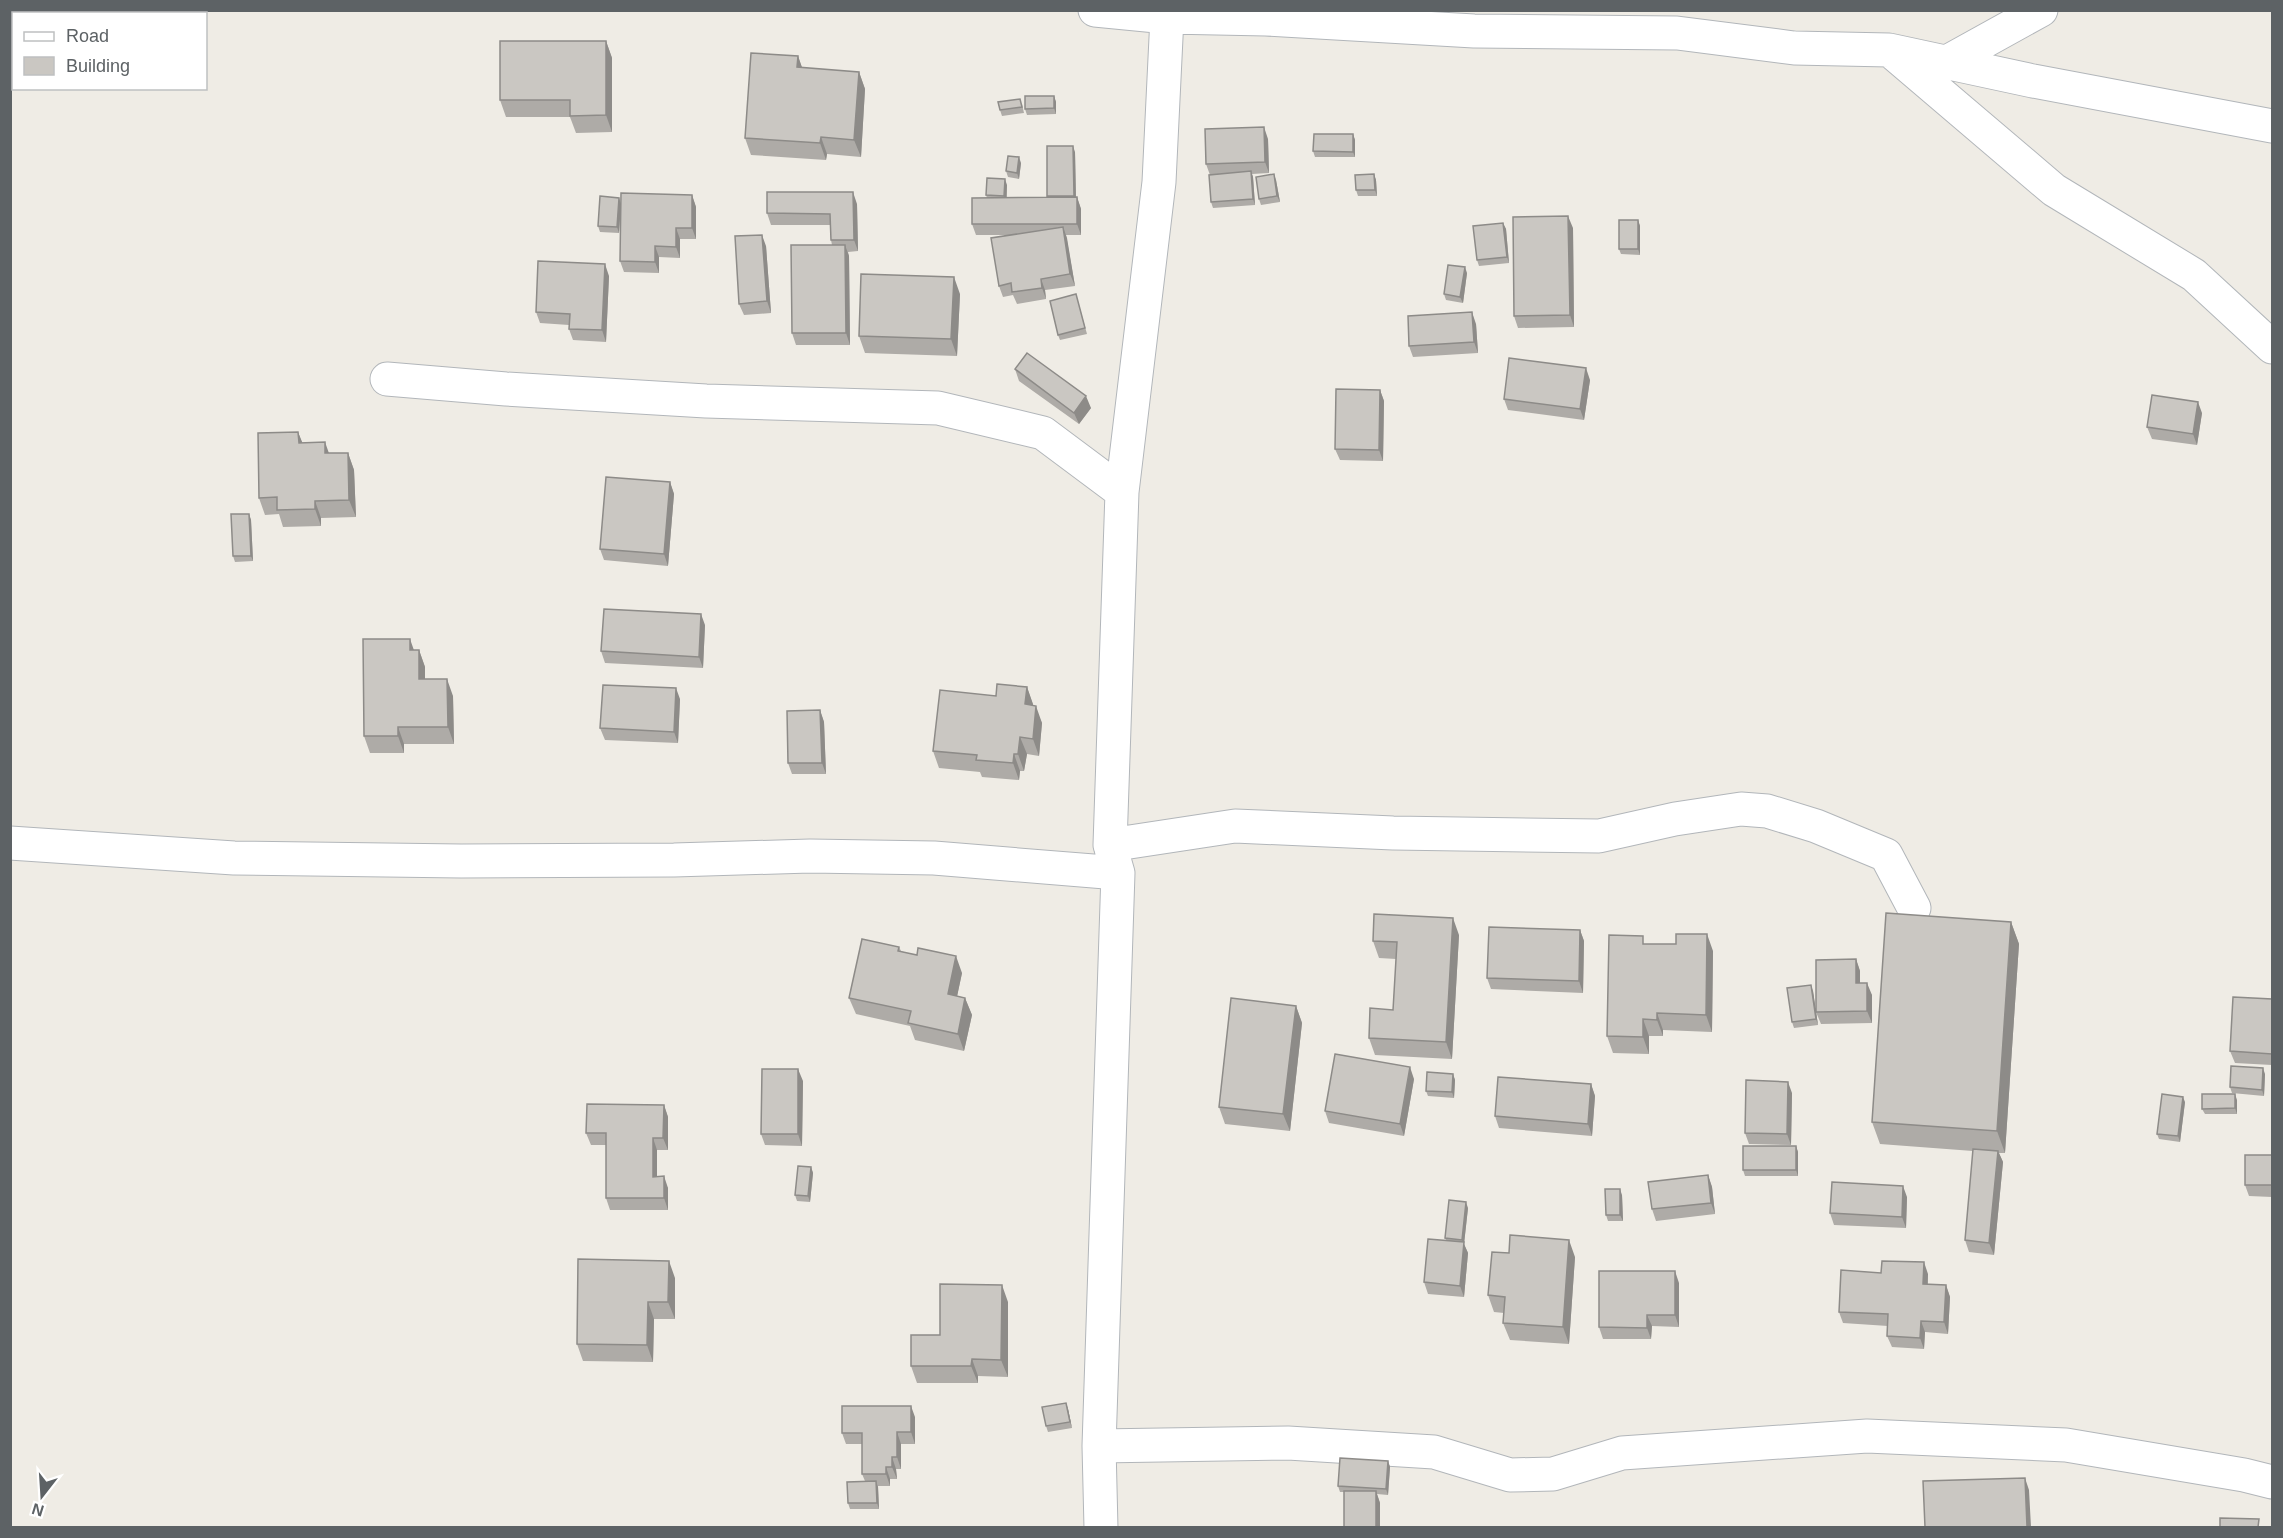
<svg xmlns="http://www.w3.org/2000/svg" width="2283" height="1538" font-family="Helvetica,sans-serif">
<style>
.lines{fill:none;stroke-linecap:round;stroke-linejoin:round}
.minor-casing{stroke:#b2b6ba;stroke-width:35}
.minor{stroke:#fff;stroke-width:33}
.wall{fill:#aeaba7}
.shaded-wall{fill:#8d8b88}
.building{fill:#cac7c2;stroke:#8d8b88;stroke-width:1.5}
</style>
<rect width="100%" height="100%" fill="#efece5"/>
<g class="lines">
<defs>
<path id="minor" d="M1095,10L1167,17L1266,19L1474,31L1677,33L1794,48L1889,50L2033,81L2272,126
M1893,53L2054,190L2194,275L2272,347
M1947,62L2041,10
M387,379L506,389L706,401L938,408L1043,433L1122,492
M10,843L234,858L461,861L674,860L810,856L934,858L1118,873
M1110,845L1235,826L1393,833L1599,836L1675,819L1741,809L1767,811L1816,826L1886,855L1914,908
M1099,1446L1288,1443L1434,1452L1510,1475L1553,1474L1622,1453L1867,1436L2066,1445L2244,1475L2272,1482
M1101,1528L1099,1446L1118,873L1110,845L1122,492L1159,182L1167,17"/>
</defs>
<!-- minor casing -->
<use href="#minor" class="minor-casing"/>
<!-- minor -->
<use href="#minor" class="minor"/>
</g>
<!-- wall -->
<path class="wall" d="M606,41L612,58V132L576,133L570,117H506L500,100Z
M798,56L802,68L859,72L865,89L861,157L827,154L826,160L751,155L745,138Z
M1054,96L1056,102V114L1027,115L1025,109Z
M1022,104L1024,113L1002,116L1000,110Z
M1353,134L1355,140V157H1315L1313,151Z
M1268,139L1269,173L1252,174L1253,177L1255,205L1213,208L1211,202L1210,175L1206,164Z
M1075,152L1076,197H1077L1081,209V235H1066L1075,286L1045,290L1046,299L1017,304L1013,295L1003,297L999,286L1007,235H976L972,224L987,198L986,195L1007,185V198L1048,197L1047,196Z
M1021,163L1019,179L1008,177L1006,171Z
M1374,174L1376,180L1377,196H1358L1356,190Z
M1276,180L1280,202L1261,205L1259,199Z
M692,195L696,207V239H680V258L659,257V273L624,272L620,261Z
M619,198L621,204L619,233L600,232L598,226Z
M857,204L858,251L848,252L849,256L850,345H796L792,333L832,245L831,240L830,225H771L767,213Z
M1638,220L1640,226V255L1621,254L1619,249Z
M1503,223L1506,229L1509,263L1479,266L1477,260Z
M1573,228L1574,327L1518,328L1514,316Z
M766,246L771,313L744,315L739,304Z
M1467,273L1463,303L1446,300L1444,294Z
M609,276L606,342L573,340L569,329V325L540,323L536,312Z
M960,294L957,356L865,353L859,336Z
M1076,294L1087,334L1060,340L1058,335Z
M1476,324L1478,353L1413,357L1409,346Z
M1015,369L1091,408L1079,424L1019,381Z
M1590,380L1584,420L1508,410L1504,399Z
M1380,390L1384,401L1383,461L1340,460L1335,449Z
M2202,413L2197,445L2152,439L2147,427Z
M298,432L302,443L329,453H348L354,470L356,517L321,518V526L283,527L279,514L265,515L259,498Z
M670,482L674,494L668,566L604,560L600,549Z
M249,514L251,520L253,561L235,562L233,556Z
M705,625L703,668L605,663L601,651Z
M414,650H419L425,667V679L453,696L454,744H404V753H370L364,736Z
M1027,687L1033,705L1042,723L1039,756L1027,754L1024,771H1020L1019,780L982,777L980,772L939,768L933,751L996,696Z
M680,699L678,743L605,740L600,728Z
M820,710L824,722L826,774H792L788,763Z
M2011,922L2019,944L2005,1153H1999L2003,1162L1994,1255L1969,1252L1965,1240L1973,1151L1880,1144L1872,1122Z
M1580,930L1584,941L1583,993L1491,989L1487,978Z
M1459,935L1452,1059L1375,1055L1369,1038L1393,1010L1396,959L1379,958L1373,941Z
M1646,944H1676L1713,951L1712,1032L1663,1030V1036H1649V1054L1613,1053L1607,1036Z
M899,947L901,951L962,973L957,996L965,998L972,1015L964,1051L915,1040L910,1026L856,1014L849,998Z
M1856,959L1860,971V983L1872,995V1023L1821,1024L1816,1012Z
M1813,991L1818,1025L1794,1028L1792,1022Z
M2272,999V1065L2235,1063L2230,1051Z
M1296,1006L1302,1023L1290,1131L1225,1124L1219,1107Z
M1453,1074L1455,1080L1454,1098L1428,1096L1426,1091Z
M2265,1074L2264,1096L2232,1093L2230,1087Z
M1414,1079L1404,1136L1329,1123L1325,1111Z
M803,1081L802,1146L765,1145L761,1134Z
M1591,1084L1595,1096L1592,1136L1499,1128L1495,1116Z
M1792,1093L1791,1145L1749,1144L1745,1133Z
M2237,1100V1114H2205L2202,1109Z
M2185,1102L2180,1142L2159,1139L2157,1134Z
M664,1105L668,1117V1150H657V1176L668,1188V1210H610L606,1198V1145H591L586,1133Z
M1796,1146L1798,1152V1176H1745L1743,1170Z
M2272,1155V1197L2249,1196L2245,1185Z
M811,1167L813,1173L810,1202L797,1201L795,1195Z
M1708,1175L1712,1187L1715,1214L1656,1221L1652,1209Z
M1622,1195L1623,1221H1608L1606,1215Z
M1907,1197L1906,1228L1834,1225L1830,1213Z
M1468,1208L1464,1244L1468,1253L1464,1297L1428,1294L1424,1282L1446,1240L1445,1238Z
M1509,1253L1575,1257L1569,1344L1510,1340L1503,1323L1504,1313L1494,1312L1488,1295Z
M1881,1273L1928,1274V1284L1946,1285L1950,1297L1948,1334L1925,1332L1924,1349L1892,1347L1887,1336L1888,1326L1843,1323L1839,1312Z
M675,1278V1319H654L653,1362L583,1361L577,1344Z
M1679,1283V1327L1652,1326L1651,1339H1603L1599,1327Z
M1008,1302V1377L978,1376V1383H917L911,1366L940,1335Z
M1066,1403L1068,1409L1072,1428L1048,1432L1046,1426Z
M915,1417V1444H901V1469H896L897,1479H890V1486H878L879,1509H850L848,1503L865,1481L862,1474V1444H846L842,1433Z
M1388,1461L1390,1467L1388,1495L1377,1494L1380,1503V1527H1344V1492H1340L1338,1486Z"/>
<!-- shaded-wall -->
<path class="shaded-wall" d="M606,41L612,58V132L606,115Z
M798,56L804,73L797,67Z
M859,72L865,89L861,157L854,140Z
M1054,96L1056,102V114L1054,108Z
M1264,127L1268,139L1269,173L1265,162Z
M1353,134L1355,140V157L1353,152Z
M821,137L827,154L826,160L820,143Z
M1073,146L1075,152L1076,202L1074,196Z
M1019,157L1021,163L1019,179L1017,173Z
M1251,171L1253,177L1255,205L1253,199Z
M1274,174L1276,180L1280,202L1277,196Z
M1374,174L1376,180L1377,196L1375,190Z
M1005,179L1007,185L1006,202L1004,196Z
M853,192L857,204L858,251L854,240Z
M692,195L696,207V239L692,228Z
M1077,197L1081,209V235L1077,224Z
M619,198L621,204L619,233L617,227Z
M1568,216L1573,228L1574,327L1570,315Z
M1638,220L1640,226V255L1638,249Z
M1503,223L1506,229L1509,263L1507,257Z
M1063,227L1067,238L1075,286L1070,274Z
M676,228L680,239V258L676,247Z
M762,235L766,246L771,313L767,301Z
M845,245L849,256L850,345L846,333Z
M655,246L659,257V273L655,262Z
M605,264L609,276L606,342L602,330Z
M1465,267L1467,273L1463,303L1460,297Z
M954,277L960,294L957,356L951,339Z
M1041,279L1045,290L1046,299L1042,288Z
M1472,312L1476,324L1478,353L1474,342Z
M1586,368L1590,380L1584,420L1580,409Z
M1380,390L1384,401L1383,461L1379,450Z
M1086,396L1091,408L1079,424L1074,413Z
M2198,402L2202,413L2197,445L2193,434Z
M298,432L305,449L299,443Z
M325,442L331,459L325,453Z
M348,453L354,470L356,517L349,500Z
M670,482L674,494L668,566L664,554Z
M315,501L321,518V526L315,509Z
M249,514L251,520L253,561L251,556Z
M701,614L705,625L703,668L699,657Z
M410,639L416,656L410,650Z
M419,650L425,667V696L419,679Z
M447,679L453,696L454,744L448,727Z
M1027,687L1033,704L1031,721L1025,704Z
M676,688L680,699L678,743L674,732Z
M1036,706L1042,723L1039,756L1033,739Z
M820,710L824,722L826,774L822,763Z
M398,727L404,744V753L398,736Z
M1020,737L1027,754L1024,771L1018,754Z
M1014,754L1020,771L1019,780L1013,763Z
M1453,918L1459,935L1452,1059L1446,1042Z
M2011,922L2019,944L2005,1153L1997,1131Z
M1580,930L1584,941L1583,993L1579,981Z
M1707,934L1713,951L1712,1032L1706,1015Z
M956,956L962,973L954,1011L948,994Z
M1856,959L1860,971V995L1856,983Z
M1867,983L1872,995V1023L1867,1011Z
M1811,985L1813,991L1818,1025L1816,1019Z
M965,998L972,1015L964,1051L958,1034Z
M1296,1006L1302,1023L1290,1131L1283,1114Z
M1657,1013L1663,1030V1036L1657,1020Z
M1643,1019L1649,1036V1054L1643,1037Z
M1410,1067L1414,1079L1404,1136L1400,1124Z
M2263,1068L2265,1074L2264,1096L2262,1090Z
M798,1069L803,1081L802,1146L798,1134Z
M1453,1074L1455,1080L1454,1098L1452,1092Z
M1788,1082L1792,1093L1791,1145L1787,1134Z
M1591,1084L1595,1096L1592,1136L1588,1124Z
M2235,1094L2237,1100V1114L2235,1108Z
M2183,1097L2185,1102L2180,1142L2178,1136Z
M664,1105L668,1117V1150L663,1138Z
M653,1138L657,1150V1188L653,1177Z
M1796,1146L1798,1152V1176L1796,1170Z
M1998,1151L2003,1162L1994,1255L1989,1243Z
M811,1167L813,1173L810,1202L808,1196Z
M1708,1175L1712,1187L1715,1214L1711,1203Z
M664,1176L668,1188V1210L664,1198Z
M1903,1186L1907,1197L1906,1228L1902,1217Z
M1620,1189L1622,1195L1623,1221L1620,1215Z
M1466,1202L1468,1208L1464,1244L1468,1253L1464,1297L1460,1286L1463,1245L1462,1240Z
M1569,1240L1575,1257L1569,1344L1563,1327Z
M669,1261L675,1278V1319L668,1302Z
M1924,1262L1928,1274L1927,1295L1923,1284Z
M1675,1271L1679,1283V1327L1675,1315Z
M1002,1285L1008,1302V1377L1001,1360Z
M1946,1285L1950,1297L1948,1334L1944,1322Z
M648,1302L654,1319L653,1362L647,1345Z
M1647,1315L1652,1326L1651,1339L1647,1328Z
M1921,1321L1925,1332L1924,1349L1920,1338Z
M972,1359L978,1376V1383L971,1366Z
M1066,1403L1068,1409L1072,1428L1070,1422Z
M911,1406L915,1417V1444L911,1432Z
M897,1432L901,1444V1469L897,1457Z
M892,1457L896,1469L897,1479L892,1467Z
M1388,1461L1390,1467L1388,1495L1386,1489Z
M886,1467L890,1479V1486L886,1474Z
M2025,1478L2029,1490L2031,1527H2027Z
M876,1481L878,1487L879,1509L877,1503Z
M1376,1491L1380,1503V1527H1376Z"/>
<!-- building -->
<path class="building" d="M500,41H606V115L570,116V100H500Z
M751,53L798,56L797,67L859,72L854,140L821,137L820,143L745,138Z
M1025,96H1054V108L1025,109Z
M1020,99L1022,107L1000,110L998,102Z
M1264,127L1265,162L1206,164L1205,129Z
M1314,134H1353V152L1313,151Z
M1047,146H1073L1074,196H1047Z
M1008,156L1019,157L1017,173L1006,171Z
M1251,171L1253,199L1211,202L1209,175Z
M1274,174L1277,196L1259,199L1256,177Z
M1374,174L1375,190H1356L1355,175Z
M987,178L1005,179L1004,196L986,195Z
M767,192H853L854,240H831L830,214L767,213Z
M621,193L692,195V228H676V247L655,246V262L620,261Z
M600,196L619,198L617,227L598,226Z
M1077,197V224H972V198Z
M1568,216L1570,315L1514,316L1513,217Z
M1619,220H1638V249H1619Z
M1503,223L1507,257L1477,260L1473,226Z
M1063,227L1070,274L1041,279L1042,288L1012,292L1011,283L999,286L991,238Z
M762,235L767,301L739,304L735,236Z
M791,245H845L846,333H792Z
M538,261L605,264L602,330L569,329L570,314L536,312Z
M1448,265L1465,267L1460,297L1444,294Z
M861,274L954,277L951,339L859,336Z
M1076,294L1085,328L1058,335L1050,301Z
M1472,312L1474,342L1409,346L1408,316Z
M1027,353L1086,396L1074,413L1015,369Z
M1509,358L1586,368L1580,409L1504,399Z
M1336,389L1380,390L1379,450L1335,449Z
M2152,395L2198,402L2193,434L2147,427Z
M298,432L299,443L325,442V453H348L349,500L315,501V509L277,510V497L259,498L258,433Z
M606,477L670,482L664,554L600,549Z
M231,514H249L251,556H233Z
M604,609L701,614L699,657L601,651Z
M363,639H410V650H419V679H447L448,727H398V736H364Z
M997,684L1027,687L1025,704L1036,706L1033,739L1020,737L1018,754H1014L1013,763L976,760L977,755L933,751L940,690L996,696Z
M603,685L676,688L674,732L600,728Z
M820,710L822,763H788L787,711Z
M1886,913L2011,922L1997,1131L1872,1122Z
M1374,914L1453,918L1446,1042L1369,1038L1370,1008L1393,1010L1397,942L1373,941Z
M1489,927L1580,930L1579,981L1487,978Z
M1676,934H1707L1706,1015L1657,1013V1020L1643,1019V1037L1607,1036L1609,935L1643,936V944H1676Z
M862,939L899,947L898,951L917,955L918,948L956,956L948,994L965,998L958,1034L908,1023L911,1011L849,998Z
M1856,959V983H1867V1011L1816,1012V960Z
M1811,985L1816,1019L1792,1022L1787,988Z
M2233,997L2272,999V1054L2230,1051Z
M1231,998L1296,1006L1283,1114L1219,1107Z
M1335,1054L1410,1067L1400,1124L1325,1111Z
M2231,1066L2263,1068L2262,1090L2230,1087Z
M762,1069H798V1134H761Z
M1427,1072L1453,1074L1452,1092L1426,1091Z
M1498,1077L1591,1084L1588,1124L1495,1116Z
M1746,1080L1788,1082L1787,1134L1745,1133Z
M2162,1094L2183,1097L2178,1136L2157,1134Z
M2202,1094H2235V1108L2202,1109Z
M587,1104L664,1105L663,1138H653V1177L664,1176V1198H606V1133H586Z
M1743,1146H1796V1170H1743Z
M1973,1149L1998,1151L1989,1243L1965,1240Z
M2245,1155H2272V1185H2245Z
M798,1166L811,1167L808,1196L795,1195Z
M1708,1175L1711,1203L1652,1209L1648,1182Z
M1832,1182L1903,1186L1902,1217L1830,1213Z
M1605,1189H1620V1215H1606Z
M1449,1200L1466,1202L1462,1240L1445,1238Z
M1510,1235L1569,1240L1563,1327L1503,1323L1505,1297L1488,1295L1492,1252L1509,1253Z
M1428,1239L1464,1242L1460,1286L1424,1282Z
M578,1259L669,1261L668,1302H648L647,1345L577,1344Z
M1882,1261L1924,1262L1923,1284L1946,1285L1944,1322L1921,1321L1920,1338L1887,1336L1888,1314L1839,1312L1841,1270L1881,1273Z
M1599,1271H1675V1315H1647V1328L1599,1327Z
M940,1284L1002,1285L1001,1360L972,1359L971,1366H911V1335H940Z
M1066,1403L1070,1422L1046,1426L1042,1407Z
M842,1406H911V1432H897V1457H892V1467H886V1474H862V1433H842Z
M1340,1458L1388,1461L1386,1489L1338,1486Z
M2025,1478L2027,1527H1925L1923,1481Z
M876,1481L877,1503H848L847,1482Z
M1344,1491H1376V1527H1344Z
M2220,1518L2259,1519L2258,1527H2220Z"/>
<!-- border -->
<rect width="2283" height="1538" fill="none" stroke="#5d6265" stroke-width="24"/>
<!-- legend -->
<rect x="12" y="12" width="195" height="78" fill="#ffffff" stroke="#bec0c1" stroke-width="1.5"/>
<rect x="24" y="32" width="30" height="9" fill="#ffffff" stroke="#bec0c1" stroke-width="1.5"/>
<text x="66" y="42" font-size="18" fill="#5d6265">Road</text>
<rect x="24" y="57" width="30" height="18" fill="#cac7c2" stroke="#bec0c1" stroke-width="1.5"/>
<text x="66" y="72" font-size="18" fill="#5d6265">Building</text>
<!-- north arrow -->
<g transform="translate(42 1496) rotate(197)" stroke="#ffffff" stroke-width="4.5" paint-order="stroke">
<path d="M0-4.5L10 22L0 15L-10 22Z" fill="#5d6265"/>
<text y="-9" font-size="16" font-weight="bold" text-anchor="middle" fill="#5d6265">N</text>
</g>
</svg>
